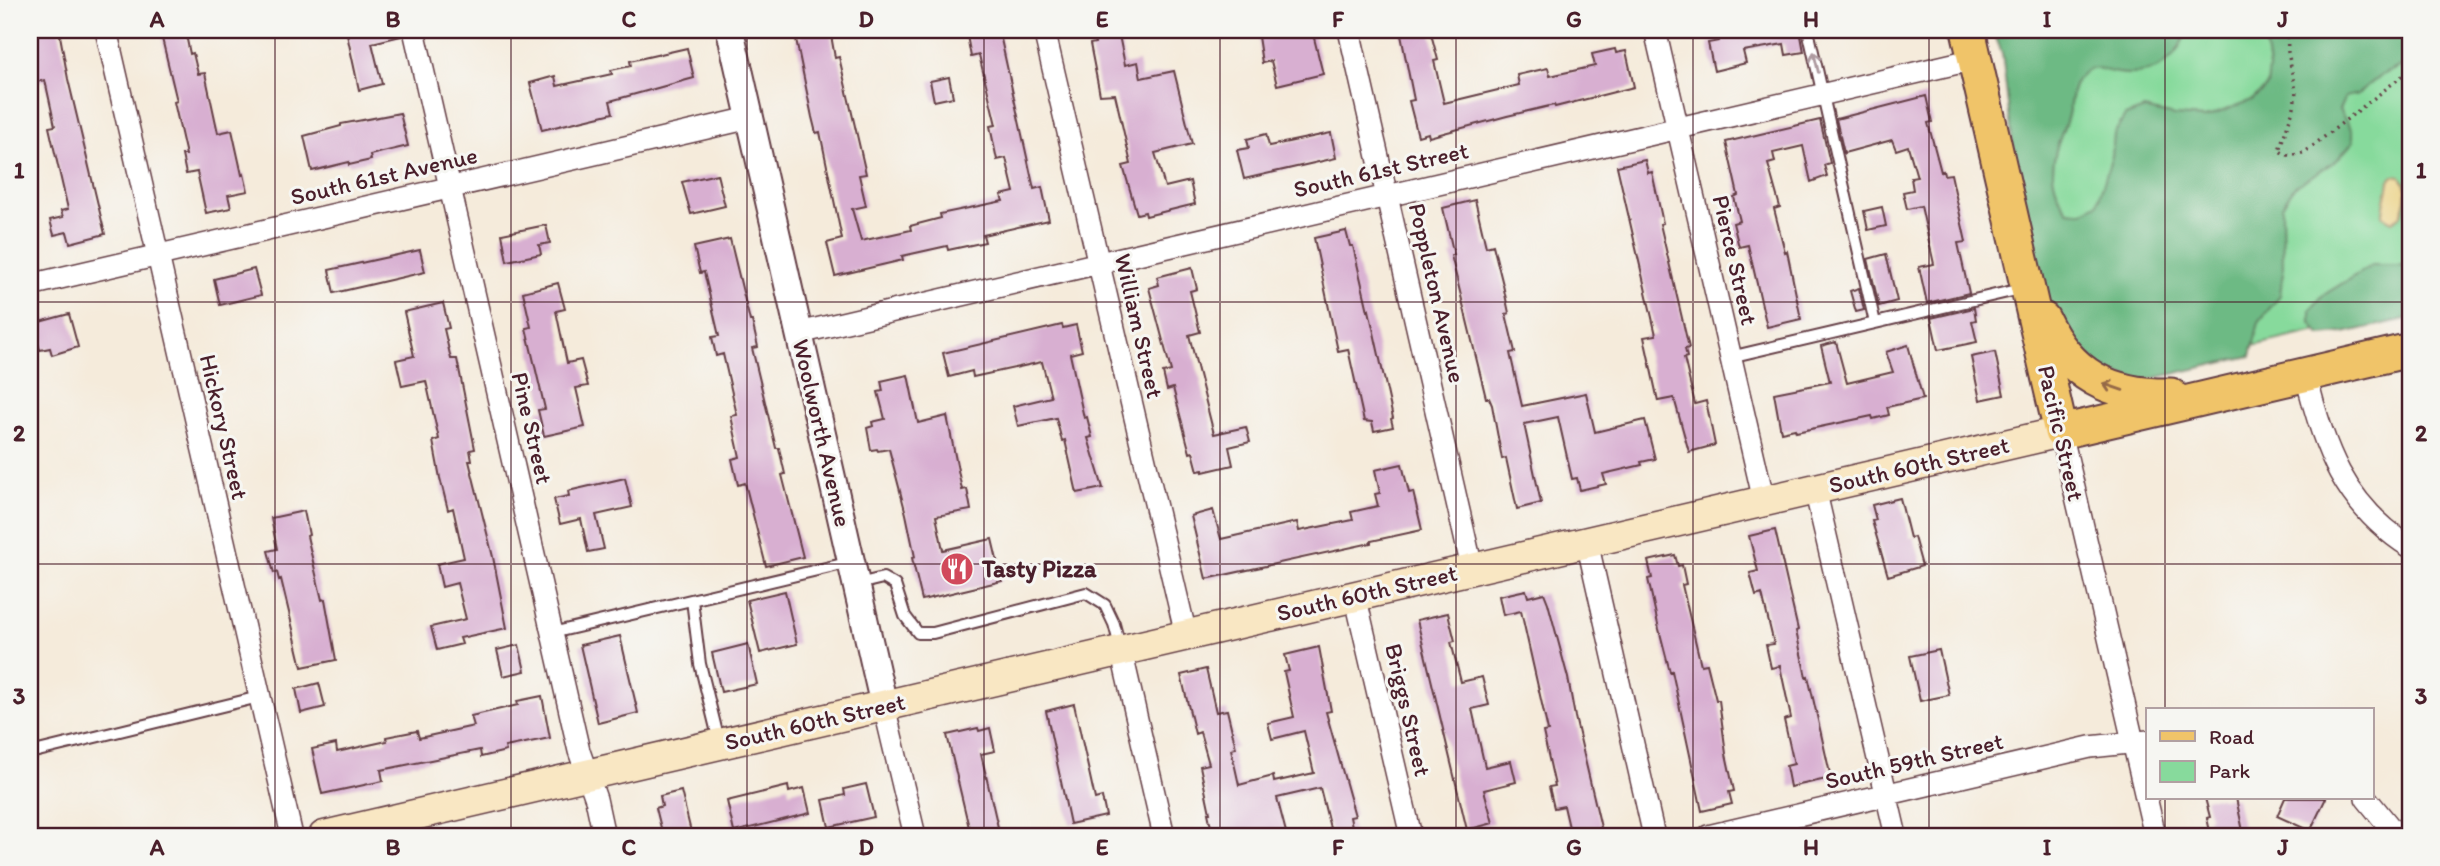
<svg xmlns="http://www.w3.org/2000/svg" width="2440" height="866" font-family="Itim,sans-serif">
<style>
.green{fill:#87da9c;stroke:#687c64;stroke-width:2}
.forest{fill:#6dba84;stroke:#5c6c58;stroke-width:2}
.sand{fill:#eeda9e;stroke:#9c7c64;stroke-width:2}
.building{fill:#d8afd1}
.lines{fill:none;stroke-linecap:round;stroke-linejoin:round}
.service-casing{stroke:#643e45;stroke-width:14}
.minor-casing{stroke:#643e45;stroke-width:24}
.tertiary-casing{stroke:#643e45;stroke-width:30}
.secondary-casing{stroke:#643e45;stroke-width:33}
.primary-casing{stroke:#643e45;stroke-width:37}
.path{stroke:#643e45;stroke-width:3.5;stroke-dasharray:2 5;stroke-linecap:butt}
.service{stroke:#fff;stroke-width:10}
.minor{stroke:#fff;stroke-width:21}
.tertiary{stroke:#fff;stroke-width:26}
.secondary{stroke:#f9e7c3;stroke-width:30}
.primary{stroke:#f0c469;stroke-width:33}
.oneway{stroke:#ae9aa0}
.oneway2{stroke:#956947}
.grid{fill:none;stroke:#4a1f2b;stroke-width:2;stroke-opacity:0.55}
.labels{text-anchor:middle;stroke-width:6;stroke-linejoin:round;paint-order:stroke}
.street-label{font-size:24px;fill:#4a1f2b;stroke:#f6f6f2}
.poi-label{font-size:24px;font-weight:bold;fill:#4a1f2b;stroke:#f6f6f2;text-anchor:start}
.neatline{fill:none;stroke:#4a1f2b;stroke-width:2.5}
.grid-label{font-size:23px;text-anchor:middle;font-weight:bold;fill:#4a1f2b}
</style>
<rect width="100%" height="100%" fill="#f6f6f2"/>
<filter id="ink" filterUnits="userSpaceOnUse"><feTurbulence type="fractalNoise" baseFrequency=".0143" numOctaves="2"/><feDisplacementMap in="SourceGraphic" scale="14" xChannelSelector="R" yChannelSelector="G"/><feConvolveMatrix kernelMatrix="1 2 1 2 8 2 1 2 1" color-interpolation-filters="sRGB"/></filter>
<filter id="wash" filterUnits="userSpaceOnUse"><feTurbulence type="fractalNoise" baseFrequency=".00686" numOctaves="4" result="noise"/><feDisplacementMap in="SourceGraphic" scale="28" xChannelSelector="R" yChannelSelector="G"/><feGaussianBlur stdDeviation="1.57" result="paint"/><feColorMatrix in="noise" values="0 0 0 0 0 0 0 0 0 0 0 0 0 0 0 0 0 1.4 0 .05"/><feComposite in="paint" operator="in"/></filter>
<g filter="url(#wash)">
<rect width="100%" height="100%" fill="#f5ebdb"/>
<!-- green -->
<path class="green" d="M2001,30H2410V309L2138,373L2113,369Z"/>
<!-- forest -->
<path class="forest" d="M1993,30H2187C2175,64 2154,78 2117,73C2105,72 2098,65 2086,71C2069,81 2072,103 2067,119C2061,137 2053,152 2053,171C2053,184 2060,201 2068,211L2082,212L2097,204L2112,156L2114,134L2125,116L2144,109L2174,116L2205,118L2252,100L2267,86L2269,68L2263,30H2410V62L2380,76L2358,94L2345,97L2339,110L2353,132V142L2337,160L2294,187L2282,206L2283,272L2280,295L2259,322L2251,356L2146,380L2104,372L2052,318L2020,208L2002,53Z
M2372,265H2410V318L2344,333L2320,335L2311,323V310L2322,296Z"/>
<!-- sand -->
<path class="sand" d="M2394,176L2401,177C2410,190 2407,201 2401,215L2392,221L2383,216C2382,208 2388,191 2389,181Z"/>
<g id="blocks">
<!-- building -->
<path class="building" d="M31,30H59L68,79L105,234L70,243L67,232L54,235L50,220L63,217L61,211L68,209L49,127L55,126L45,80L36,82L31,54L35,53Z
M160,30H185L190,54L193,53L198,74L205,73L218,133L232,130L242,175L244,174L248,191L228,195L231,208L206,213L197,172L186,174L182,155H186L174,102L177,101Z
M346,30H400L401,36L372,43L382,84L359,90Z
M799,30H826L827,35H831L835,58L839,57L866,174L859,175L866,206L852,209L861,241L911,230L910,226L941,218L940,214L1003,201L1001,195L1014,192L1006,158L997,160L990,126L996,125L979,55L971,57L966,30H999L1034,189L1042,187L1049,220L983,235L985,242L948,250L947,246L902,256L903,260L835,276L827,243L842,239L820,132L816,133L812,117L796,39L801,38Z
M1092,30H1118L1125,65L1138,62L1141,78L1174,71L1192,144L1155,153L1165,187L1190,181L1195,204L1146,216L1145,212L1137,214L1123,166L1131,164L1115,94L1100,95L1090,44L1095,43Z
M1257,30H1312L1323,74L1277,85L1271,61L1262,63Z
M1400,30H1430L1438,60L1434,61L1444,103L1519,85L1517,75L1548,68L1550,76L1595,66L1592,54L1615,49L1616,53L1626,51L1634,87L1555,107L1554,105L1507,116L1429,137L1428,133L1418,136L1409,101L1414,100Z
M1717,30H1800L1804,52L1786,55L1784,44L1743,51L1746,63L1714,71L1708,43L1719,41Z
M687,48L694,78L610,101L613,113L542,130L530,83L555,76L557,86L612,74L611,70L631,66L630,61Z
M949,77L953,97L934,101L930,81Z
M1926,96L1932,122L1928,123L1941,172L1943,171L1944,175L1951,174L1966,242L1958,243L1969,293L1927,303L1919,267L1934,264L1921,206L1907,209L1903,192L1913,190L1911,178L1917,177L1908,146L1896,150L1892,140L1844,153L1836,119Z
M400,113L408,146L370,155L371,160L349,165V162L312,171L304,136L341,126V124Z
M1820,120L1830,163L1824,165L1827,176L1811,182L1803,146L1773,153L1775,162L1768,164L1780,207L1774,209L1785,252L1787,251L1801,319L1767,327L1748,245L1739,247L1733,223L1740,221L1734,197L1738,195L1726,142Z
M1331,133L1336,158L1244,179L1237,150L1249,148L1247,139L1266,134L1269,146Z
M1645,160L1648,173L1652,172L1663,223L1660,224L1689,348L1685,349L1687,357L1684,358L1695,404L1706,401L1715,445L1689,452L1674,398L1658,401L1644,337L1656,335L1617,166Z
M717,174L725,206L691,214L682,182Z
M1475,200L1486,247L1493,245L1503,285L1509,313L1506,314L1515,352L1510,353L1522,406L1586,393L1595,432L1645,420L1655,459L1641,462L1642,465L1603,474L1606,484L1580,490L1577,478L1572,479L1558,417L1524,424L1541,503L1517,509L1506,458L1502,459L1492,405L1489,398H1486L1451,255H1454L1443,208Z
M1882,207L1886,226L1868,230L1864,211Z
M546,225L550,243L539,245L541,254L507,261L502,234Z
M1346,231L1350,246H1353L1368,311L1369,310L1393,418L1391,419L1393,427L1374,431L1372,422L1364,421L1348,349L1338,351L1314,238Z
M730,239L750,321H752L758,347L752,348L776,448H779L785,474L782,475L803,557L766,566L745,483L738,485L732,459L740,457L731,416L737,415L723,354L716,356L712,337L719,336L704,272L700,273L694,247Z
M420,250L425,272L334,293L329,270Z
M1886,254L1897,301L1879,306L1868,259Z
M1192,268L1197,289L1190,291L1200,332L1189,335L1214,434L1246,427L1250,442L1229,447L1233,465L1203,472V470L1198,471L1193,452L1190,453L1173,388L1167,390L1163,373L1171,371L1149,288L1159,285L1157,277Z
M254,269L261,295L220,305L214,279Z
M558,283L565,309L556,311L567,363L581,360L588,386L576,388L585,427L544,436L538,410L545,409L526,328L531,327L523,292Z
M1859,288L1864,310L1856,312L1850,291Z
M443,303L449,328L444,329L451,359H457L475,449L470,450L472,461H469L493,557L507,628L460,638L462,644L437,650L431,627L466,619L457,583L442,587L437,564L464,558L453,508L448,510L440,478L433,441L439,439L426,381L402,386L396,360L414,356L404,312Z
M1974,308L1976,320L1972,321L1977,342L1938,350L1931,318Z
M69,314L78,347L52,355L50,348L40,350L32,324Z
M1062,325L1063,328L1076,325L1082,351L1070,354L1084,418L1087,417L1092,437L1088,438L1103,488L1077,493L1065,440L1062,441L1056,418L1018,426L1013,406L1051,397L1042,362L973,377L972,371L949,377L943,353Z
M1836,342L1847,383L1893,372L1886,352L1908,345L1923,399L1887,407L1889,415L1873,419L1872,416L1796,432L1795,429L1781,432L1774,393L1830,382L1821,346Z
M1995,352L2004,395L1980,400L1971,357Z
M908,375L918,423L947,416L962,490L967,489L971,510L936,516L943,550L992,539L1002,581L922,600L912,558L915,557L906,514L889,449L878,451L877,449L871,450L867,428L873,426L872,422L885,419L878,392L883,391L881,381Z
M1402,464L1409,493L1413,492L1422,530L1371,541V543L1206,579L1191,516L1213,510L1221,539L1297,522L1299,531L1353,520L1351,512L1378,506L1375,494L1380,493L1375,470Z
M625,478L632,507L596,515L604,549L588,552L581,519L560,524L554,499L569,496L568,491Z
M1900,498L1910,538L1914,537L1922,566L1888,576L1872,521L1876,520L1872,505Z
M304,511L309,535L307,536L322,600L325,599L336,660L302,667L281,579L279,580L277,572L274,573L268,551L277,549L271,518Z
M1775,530L1798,630L1796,631L1806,677L1808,676L1831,778L1790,787L1786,766L1794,764L1784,720L1791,718L1780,666L1771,668L1766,645L1774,644L1762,594L1756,596L1750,573L1758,571L1749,536Z
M1675,555L1678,566L1682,565L1686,584L1682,585L1701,665L1707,664L1716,700H1719L1726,754L1734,791L1729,792L1732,804L1702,811L1672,671L1670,672L1659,629L1648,579L1652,578L1648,561Z
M1526,590L1528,597L1544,593L1548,603L1568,678L1575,717L1603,836H1571L1564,806L1554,808L1549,787L1555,786L1543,732L1548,731L1521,611L1503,615L1499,596Z
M785,591L797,644L760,653L747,600Z
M1448,613L1455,641L1451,642L1461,682L1482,677L1489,705L1472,709L1485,767L1511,761L1516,782L1484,790L1493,823L1467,830L1417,620Z
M620,636L638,713L598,723L580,645Z
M748,644L757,684L721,692L712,653Z
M519,645L525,671L503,676L497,650Z
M1319,647L1331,711L1326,712L1355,816L1350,817L1354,836H1332L1320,788L1277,798L1287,836H1268L1267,831L1245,836H1213L1208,813H1210L1200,766L1209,764L1200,732L1195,734L1181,675L1206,669L1216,712L1227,710L1236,748L1231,749L1239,785L1273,776L1274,782L1314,773L1304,731L1272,739L1268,723L1294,717L1284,672L1289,671L1285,655Z
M1939,650L1949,695L1920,701L1910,656Z
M319,683L325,707L301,713L296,689Z
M542,696L550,738L505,747L506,751L481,757L480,750L381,770L383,781L322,794L312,749L336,744L337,752L387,741L386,737L417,731L419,738L474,726L471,716L518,705L517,701Z
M1074,704L1095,799L1102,797L1106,816L1070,824L1046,711Z
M978,728L979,731L990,728L995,751L981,754L1000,836H971L947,735Z
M866,784L874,817L829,827L823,800L845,795L844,789Z
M788,786L789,792L804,788L810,813L734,832L727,801Z
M681,791L692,836H663L656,808L662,806L660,796Z
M2205,798H2236L2244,836H2211L2207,818L2210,817Z
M2285,798H2326L2310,831L2277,816Z"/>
</g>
</g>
<g filter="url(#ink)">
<use href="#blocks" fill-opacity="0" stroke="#643e45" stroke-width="2"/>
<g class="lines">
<defs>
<path id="service" d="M1808,30L1875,323
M1730,357L2025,288
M858,584L883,578L895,585L905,616L918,633H933L1086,593L1105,605L1114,624L1121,650
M692,600L700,664L719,741
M552,633L851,562
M30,753L259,697"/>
<path id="minor" d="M106,30L292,836
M414,30L579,751L596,799L604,836
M1044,30L1186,635
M1349,30L1472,568
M1655,30L1764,501
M30,285L750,118
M799,333L1975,59
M2306,375C2323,447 2344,505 2410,547
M2061,432L2155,836
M1815,489L1896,836
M1587,542L1654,836
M1355,595L1411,836
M1121,650L1164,836
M884,706L915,836
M2366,798L2397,836
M1708,836L2090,747L2148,741"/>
<path id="tertiary" d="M730,30L884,706"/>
<path id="secondary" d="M324,836L2061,432"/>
<path id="primary" d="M1968,30L2061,432L2410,350
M2043,319C2070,376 2110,396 2171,395"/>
</defs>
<!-- service casing -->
<use href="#service" class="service-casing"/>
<!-- minor casing -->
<use href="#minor" class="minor-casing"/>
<!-- tertiary casing -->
<use href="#tertiary" class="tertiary-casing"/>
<!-- secondary casing -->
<use href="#secondary" class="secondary-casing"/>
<!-- primary casing -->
<use href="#primary" class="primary-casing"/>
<!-- path -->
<path class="path" d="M2287,30L2288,52L2296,91L2294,107L2279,150C2287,158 2296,155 2305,152L2410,70"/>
<!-- service -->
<use href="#service" class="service"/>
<!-- minor -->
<use href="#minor" class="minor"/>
<!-- tertiary -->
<use href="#tertiary" class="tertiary"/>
<!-- secondary -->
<use href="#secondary" class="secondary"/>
<!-- primary -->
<use href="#primary" class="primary"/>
</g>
<!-- one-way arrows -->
<defs><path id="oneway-shaft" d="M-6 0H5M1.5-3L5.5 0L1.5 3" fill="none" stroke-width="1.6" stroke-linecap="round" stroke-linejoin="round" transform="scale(1.75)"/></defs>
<use class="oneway" href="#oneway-shaft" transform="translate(1816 62) rotate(-103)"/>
<use class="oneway2" href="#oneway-shaft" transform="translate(2113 387) rotate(-161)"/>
</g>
<!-- grid -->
<path class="grid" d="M275,30V836M511,30V836M747,30V836M984,30V836M1220,30V836M1456,30V836M1693,30V836M1929,30V836M2165,30V710M30,302H2410M30,564H2410M2165,798V836"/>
<!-- icons -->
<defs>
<symbol id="restaurant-disc" viewBox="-11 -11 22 22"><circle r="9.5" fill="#d1495b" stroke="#f6f6f2"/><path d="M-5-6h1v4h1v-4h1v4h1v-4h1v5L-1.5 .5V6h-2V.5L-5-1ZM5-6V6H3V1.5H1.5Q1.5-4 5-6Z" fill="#fff"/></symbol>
</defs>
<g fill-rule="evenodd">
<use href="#restaurant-disc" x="938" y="550" width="38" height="38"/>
</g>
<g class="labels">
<!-- street labels -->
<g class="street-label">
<text transform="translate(1381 170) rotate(-13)" y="8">South 61st Street</text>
<text transform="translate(384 176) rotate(-13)" y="8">South 61st Avenue</text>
<text transform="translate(1735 260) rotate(77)" y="8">Pierce Street</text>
<text transform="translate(1437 293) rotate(77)" y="8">Poppleton Avenue</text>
<text transform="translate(1139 326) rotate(77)" y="8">William Street</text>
<text transform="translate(224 427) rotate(77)" y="8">Hickory Street</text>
<text transform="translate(532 428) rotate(77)" y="8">Pine Street</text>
<text transform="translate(822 433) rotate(77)" y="8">Woolworth Avenue</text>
<text transform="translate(2061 433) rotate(77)" y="8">Pacific Street</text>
<text transform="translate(1919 465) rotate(-13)" y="8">South 60th Street</text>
<text transform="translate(1367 593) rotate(-13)" y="8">South 60th Street</text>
<text transform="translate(1408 710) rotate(77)" y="8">Briggs Street</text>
<text transform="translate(815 722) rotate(-13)" y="8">South 60th Street</text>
<text transform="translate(1914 761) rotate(-13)" y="8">South 59th Street</text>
</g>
<!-- poi labels -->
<g class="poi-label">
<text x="982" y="577">Tasty Pizza</text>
</g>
</g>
<!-- margin -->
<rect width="2440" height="866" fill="none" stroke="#f6f6f2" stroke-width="77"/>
<!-- legend -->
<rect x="2146" y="708" width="228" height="91" fill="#f6f6f2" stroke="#b1a0a2" stroke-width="2"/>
<rect x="2160" y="731" width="35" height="10" fill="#f0c469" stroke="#b1a0a2" stroke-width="2"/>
<text x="2209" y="744" font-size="21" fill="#4a1f2b">Road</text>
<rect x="2160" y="761" width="35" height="21" fill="#87da9c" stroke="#b1a0a2" stroke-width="2"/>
<text x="2209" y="778" font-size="21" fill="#4a1f2b">Park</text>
<rect x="38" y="38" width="2364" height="790" class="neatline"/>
<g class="grid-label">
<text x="157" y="27">A</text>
<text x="393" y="27">B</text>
<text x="629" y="27">C</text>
<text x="866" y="27">D</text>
<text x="1102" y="27">E</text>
<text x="1338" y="27">F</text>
<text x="1574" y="27">G</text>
<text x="1811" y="27">H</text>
<text x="2047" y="27">I</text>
<text x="2283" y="27">J</text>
<text x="19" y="178">1</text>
<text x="2421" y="178">1</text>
<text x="19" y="441">2</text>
<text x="2421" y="441">2</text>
<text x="19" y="704">3</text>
<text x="2421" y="704">3</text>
<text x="157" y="855">A</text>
<text x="393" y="855">B</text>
<text x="629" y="855">C</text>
<text x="866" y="855">D</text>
<text x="1102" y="855">E</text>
<text x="1338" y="855">F</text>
<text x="1574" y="855">G</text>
<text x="1811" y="855">H</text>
<text x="2047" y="855">I</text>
<text x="2283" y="855">J</text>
</g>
</svg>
